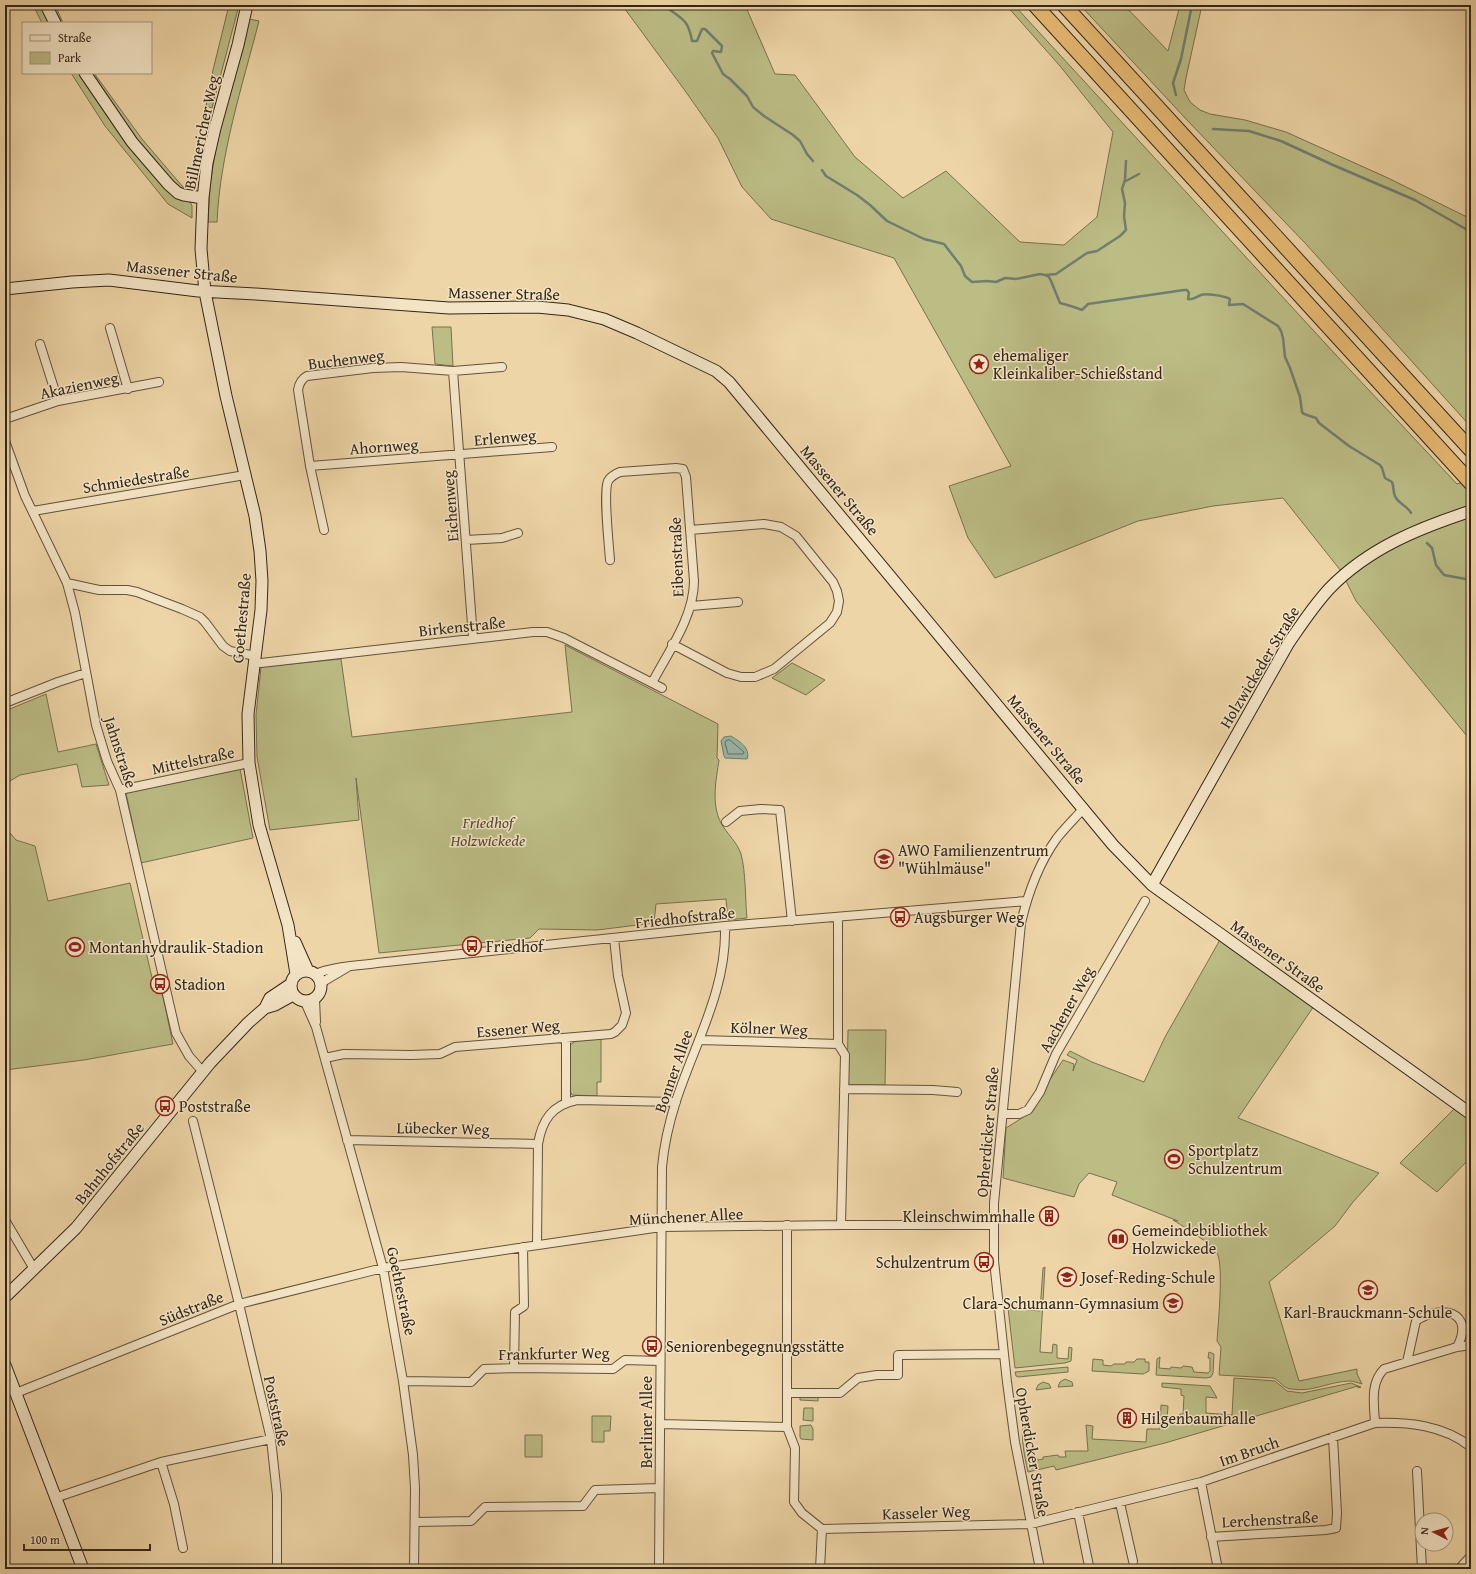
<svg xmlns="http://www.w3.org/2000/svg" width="1476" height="1574" font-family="'Gentium Book Plus',serif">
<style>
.green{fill:#bcbc85;stroke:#78714e}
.water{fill:#99b8ab;stroke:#717e70}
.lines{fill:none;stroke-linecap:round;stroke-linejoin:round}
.shore{stroke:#666f62;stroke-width:1}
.stream{stroke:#717e70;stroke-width:2.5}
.street-casing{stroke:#62523c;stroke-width:10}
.secondary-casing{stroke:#342618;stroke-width:13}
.highway-casing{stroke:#342618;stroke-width:16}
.street{stroke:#f4e4c6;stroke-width:8}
.secondary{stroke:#f4e4c6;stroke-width:11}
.highway{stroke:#e7ba74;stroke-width:14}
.labels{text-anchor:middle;stroke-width:3;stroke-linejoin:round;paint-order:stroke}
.street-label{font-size:16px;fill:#342618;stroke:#f4e4c6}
.poi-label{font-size:16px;fill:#342618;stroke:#f4e4c6;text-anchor:start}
.park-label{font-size:16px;font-style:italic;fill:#564c33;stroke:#f4e4c6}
</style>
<rect width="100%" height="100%" fill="#eed5a7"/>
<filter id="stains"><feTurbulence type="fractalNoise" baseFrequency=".005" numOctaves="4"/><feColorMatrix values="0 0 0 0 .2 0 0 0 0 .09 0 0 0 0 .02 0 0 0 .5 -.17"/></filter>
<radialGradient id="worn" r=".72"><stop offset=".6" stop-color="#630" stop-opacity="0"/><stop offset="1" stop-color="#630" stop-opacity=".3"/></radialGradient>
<!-- green -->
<path class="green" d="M33,5H55L63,23H42Z
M229,5H239L212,108L206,106L213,70Z
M622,5H745L775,74L795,75L855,157L903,198L946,171L1020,242L1064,245L1097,217L1113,132L1060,66L1006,5H1014L1336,355L1457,484L1469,480L1471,483V741L1356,601L1341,571L1283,498L1213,506L1138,521L995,578L968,538L949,486L1011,466L894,258L771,219L742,187L718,138L686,92Z
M1080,5H1124L1168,51L1180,5H1202L1186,78L1184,90L1190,102L1200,110L1210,114L1245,120L1286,132L1388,178L1471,219V427L1305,243L1186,119Z
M249,19L259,21C242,87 220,154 217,222H208L210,185L219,129Z
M71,73H94L142,139L183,187L192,206V218L168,204L105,126Z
M432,327H451L453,366L435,364Z
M565,645L718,724L717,758L719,760C716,780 711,804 721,823C727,834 737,842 741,854C746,873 745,898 747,918L728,920L726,899L656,904L654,923L597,930L539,929L530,938L379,953L356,778L359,820L270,830L257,757L256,715L261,667L341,659L352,737L572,712Z
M792,663L825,680L806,695L772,678Z
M46,694L58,752L96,744L109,785L82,787L77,764L20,775L5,784V711Z
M240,769L253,838L141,863L126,793Z
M5,827L16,840L35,846L48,901L130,883L153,982L160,983L173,1044L84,1060L5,1070Z
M1221,938L1316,1003L1238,1118L1379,1173L1353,1202L1335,1226L1269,1282L1299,1381L1357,1369V1374L1362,1384C1358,1383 1353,1381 1350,1381C1330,1381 1312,1393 1291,1389C1282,1388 1280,1380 1273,1378L1219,1375L1221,1347L1217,1341C1218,1324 1224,1265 1217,1253C1212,1244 1183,1226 1173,1220L1178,1221L1112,1195L1117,1182L1089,1173L1079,1184L1074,1197L1003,1178L1006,1128L1033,1111L1047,1084L1063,1060L1074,1064L1073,1071L1077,1060L1067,1055L1070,1051L1092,1062L1144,1082L1165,1037Z
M848,1030H886L885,1085H847Z
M601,1039V1082H597V1096L572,1095L569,1089L570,1045L576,1041Z
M1456,1107L1471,1118V1157L1437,1192L1400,1163Z
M1045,1267L1040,1352L1052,1353L1053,1344L1057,1345V1358L1068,1359L1069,1347L1072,1348L1071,1361L1065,1363L1015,1368L1008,1308L1040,1311L1043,1268Z
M1209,1352L1214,1354L1213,1373L1211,1377L1206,1378L1156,1375L1157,1359L1160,1357L1159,1368L1170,1369L1171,1367L1181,1368L1183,1366L1192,1367L1194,1372L1208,1373L1210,1371V1358H1208Z
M1093,1359L1103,1360V1365L1111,1366L1114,1364H1125L1126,1362H1134L1137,1359H1145V1362H1149V1371L1143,1374L1092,1371Z
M1068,1367V1372L1018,1377L1016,1376L1015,1372Z
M1234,1378L1275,1381L1287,1391L1302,1393L1351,1383L1361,1387L1358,1388V1386L1165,1443L1056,1470L1054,1466L1028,1472C1024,1454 1020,1436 1024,1418L1029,1458L1036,1457L1038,1460L1043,1459V1457L1058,1455L1059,1457H1066L1065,1451H1088L1086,1425L1093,1426L1092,1439L1146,1442L1147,1429H1160L1161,1405L1168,1406L1167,1420L1179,1421L1180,1414H1183L1184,1396L1181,1395V1389L1162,1387V1383L1210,1386L1217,1398L1206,1397V1413L1232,1415Z
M1065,1379L1072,1382L1073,1386L1058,1387L1060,1382Z
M1043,1382L1049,1384L1051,1388L1036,1390L1038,1385Z
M800,1396L818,1397V1401L800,1400Z
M804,1408H813V1421L803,1420Z
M592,1416H611L610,1431H604V1442H592Z
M811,1425L813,1429V1440L801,1439L800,1437V1426Z
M525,1435H542V1457H525Z"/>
<!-- water -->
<path class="water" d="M731,736C739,741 751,748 747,759L725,758L724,756L721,741L724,737Z"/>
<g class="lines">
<!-- shore -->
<path class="shore" d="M730,740L744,752L743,754H728L725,743L726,741Z"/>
<!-- stream -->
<path class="stream" d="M670,5V10C685,20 689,23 692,41H697L702,29H705L722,46L721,52L713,51L712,53L723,74L730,79L747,96L753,107L764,116L793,135L800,141L807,154L813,161
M1176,95L1173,83L1181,59L1192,5
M1213,129L1249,131L1281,141L1333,165L1415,200L1471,232
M822,170L826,176L857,195L870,205L887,221L924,239L944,244L961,266L965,276L972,282L987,281L996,282L1005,278L1016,279L1040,274L1045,275L1049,277L1051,281L1060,303C1068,305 1075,307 1082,310L1088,304L1184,290H1187L1189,293L1188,299C1194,300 1196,297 1201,295C1206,293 1225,296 1230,299L1229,305L1243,304L1278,326L1281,331L1283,338L1285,357L1290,368L1300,397L1302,412L1304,414L1316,418L1319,423L1349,446L1380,465L1382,468L1385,478L1392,482C1394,487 1393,492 1395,496C1398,504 1407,505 1411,513
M1124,182L1139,174
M1046,275L1056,274L1087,253L1097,251L1120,236L1126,230L1124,216L1125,203L1122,189L1125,180L1126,161
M1427,543L1432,548L1436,565L1444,575L1471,580"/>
<defs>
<path id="street" d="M110,328L128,389
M40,344L58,401
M453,371L473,638
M5,419L58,401L159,382
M5,441L25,496L67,583L75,613L96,725L107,761L120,790L176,1033L189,1056L203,1072
M310,466L552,447
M33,511L245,475
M324,530L310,466L298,390C299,384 301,379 307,376L373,368L401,367L453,371L502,367
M466,540L502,538L518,533
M610,560C609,545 603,492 608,481C611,476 615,474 620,472L676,468L683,469L686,477L694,581C694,617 668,652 652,683
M67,583L99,590H127L137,592L182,609L200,617L205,622L223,646L230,651L256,656
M691,606L738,602
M672,644L727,673L741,677H755L774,669L830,623L837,612L839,601L837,591L833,582L796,536L781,527L764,524L690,530
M254,662L261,663L533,632H547L564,638L662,688
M5,703L58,682L86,673
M120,790L249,763
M726,822L740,811L761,809L780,810L792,921
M838,917V1044L845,1055L841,1225
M315,974C335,966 356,966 377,963L725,926L1026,901
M321,983L348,967
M315,999L316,1022
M305,1002L316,1027L383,1268L403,1381L413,1455L415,1488L414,1569
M699,1040L838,1044
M325,1058L344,1054L411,1055L440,1054L455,1047L611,1034L615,1032L622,1025L626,1013L618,976L614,938
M844,1089L933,1090L957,1092
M566,1102V1038
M1003,1114H1019L1028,1110L1040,1092L1056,1054L1145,901
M193,1121L239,1304L271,1439L277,1495V1569
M347,1140L538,1144
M5,1220L34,1269
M787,1225V1427L795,1448L794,1502L802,1513L822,1529L820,1569
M537,1245L538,1144C542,1120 552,1105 577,1100L676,1102
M1407,1362L1416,1321C1440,1304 1476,1311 1457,1347
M514,1368L515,1312L524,1306L523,1247
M403,1381L471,1382L484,1369L514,1368L613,1369L625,1360L660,1361
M16,1393L239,1304L383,1268L661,1227L841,1225H993
M788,1393H840L858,1378L877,1375H898V1355L1004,1354
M1375,1423C1374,1404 1370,1383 1384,1369L1457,1347L1471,1345
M660,1424L787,1427
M161,1462L174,1504L183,1548
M1417,1471L1422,1569
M1201,1482L1218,1569
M55,1498L161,1462L271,1439
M1120,1503L1133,1561
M1078,1512L1089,1566
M415,1522L471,1521L485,1507L583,1506L595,1490L659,1488
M822,1529L1031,1524L1201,1482L1375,1423C1409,1422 1443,1425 1471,1447
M1211,1537L1326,1530L1336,1528L1337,1513L1333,1437
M659,1569L662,1167C664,1145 669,1123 676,1101C695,1043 727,989 725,926
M1040,1569L1015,1442L1007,1382L994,1261V1203L1021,923C1028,893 1039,863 1057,838C1065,828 1075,818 1084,808
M1459,1569L1471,1556"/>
<path id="secondary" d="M46,5L55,23
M247,5L238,45L215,128L207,163L203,198L201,249L205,292L226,396L255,516L260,551L262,581L261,610L248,714L249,763L259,825L288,925L296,974
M85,73L132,142L169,185L178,193L184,195L203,198
M5,289L72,282L109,280L198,291L256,294L449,308L537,307L568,310L604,319L637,333L716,371L729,382L1113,845L1152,885L1471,1114
M1152,885L1288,644C1301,625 1314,605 1330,588C1369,548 1419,528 1471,511
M295,942L308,971
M291 986a15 15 0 1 1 30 0a15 15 0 1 1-30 0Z
M265,1008L275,1005L293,995
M5,1297L76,1228L210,1063L248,1023L265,1008L270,998L291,984
M5,1365L83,1569"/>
<path id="highway" d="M1035,5L1471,483
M1064,5L1471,450"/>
</defs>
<!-- street casing -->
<use href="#street" class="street-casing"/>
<!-- secondary casing -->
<use href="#secondary" class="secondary-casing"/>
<!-- highway casing -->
<use href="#highway" class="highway-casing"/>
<!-- street -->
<use href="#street" class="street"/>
<!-- secondary -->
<use href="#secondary" class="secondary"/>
<!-- highway -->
<use href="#highway" class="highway"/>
</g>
<!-- icons -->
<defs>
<symbol id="sight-ring" viewBox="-11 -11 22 22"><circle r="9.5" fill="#f4e4c6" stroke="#8f2418" stroke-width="1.5"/><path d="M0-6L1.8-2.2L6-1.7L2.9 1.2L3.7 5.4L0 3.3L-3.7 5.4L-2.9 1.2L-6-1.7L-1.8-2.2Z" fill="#8f2418"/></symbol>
<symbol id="school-ring" viewBox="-11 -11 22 22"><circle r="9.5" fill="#f4e4c6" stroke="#8f2418" stroke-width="1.5"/><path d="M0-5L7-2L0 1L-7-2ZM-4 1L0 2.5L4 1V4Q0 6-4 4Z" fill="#8f2418"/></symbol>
<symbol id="bus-ring" viewBox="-11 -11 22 22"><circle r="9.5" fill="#f4e4c6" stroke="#8f2418" stroke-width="1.5"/><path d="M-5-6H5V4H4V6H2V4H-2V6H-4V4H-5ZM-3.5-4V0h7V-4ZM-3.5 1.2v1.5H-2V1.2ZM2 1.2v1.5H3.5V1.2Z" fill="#8f2418"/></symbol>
<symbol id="stadium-ring" viewBox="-11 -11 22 22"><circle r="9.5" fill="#f4e4c6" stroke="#8f2418" stroke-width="1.5"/><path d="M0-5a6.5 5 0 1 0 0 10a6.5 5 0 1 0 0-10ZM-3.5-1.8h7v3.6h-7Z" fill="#8f2418"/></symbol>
<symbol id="building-ring" viewBox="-11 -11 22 22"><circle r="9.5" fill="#f4e4c6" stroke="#8f2418" stroke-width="1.5"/><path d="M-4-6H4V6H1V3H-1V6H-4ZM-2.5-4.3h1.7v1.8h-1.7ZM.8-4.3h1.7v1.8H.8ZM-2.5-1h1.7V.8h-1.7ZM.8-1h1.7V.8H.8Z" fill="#8f2418"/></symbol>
<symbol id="library-ring" viewBox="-11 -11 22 22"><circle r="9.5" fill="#f4e4c6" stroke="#8f2418" stroke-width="1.5"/><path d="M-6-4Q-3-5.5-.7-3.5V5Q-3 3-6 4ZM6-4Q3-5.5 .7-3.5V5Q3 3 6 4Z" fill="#8f2418"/></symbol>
</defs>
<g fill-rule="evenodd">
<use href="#sight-ring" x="968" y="353" width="22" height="22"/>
<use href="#school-ring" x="873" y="848" width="22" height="22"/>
<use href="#bus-ring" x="889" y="906" width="22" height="22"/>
<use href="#bus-ring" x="461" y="935" width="22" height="22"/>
<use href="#stadium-ring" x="64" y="936" width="22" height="22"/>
<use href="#bus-ring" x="149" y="973" width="22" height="22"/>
<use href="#bus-ring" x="154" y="1095" width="22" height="22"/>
<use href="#stadium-ring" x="1163" y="1148" width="22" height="22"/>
<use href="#building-ring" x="1038" y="1205" width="22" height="22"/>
<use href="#library-ring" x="1107" y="1228" width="22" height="22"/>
<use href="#bus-ring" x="973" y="1251" width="22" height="22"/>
<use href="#school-ring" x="1056" y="1266" width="22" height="22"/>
<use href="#school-ring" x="1357" y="1279" width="22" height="22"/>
<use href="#school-ring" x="1162" y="1292" width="22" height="22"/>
<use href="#bus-ring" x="641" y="1335" width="22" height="22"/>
<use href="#building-ring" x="1116" y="1407" width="22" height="22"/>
</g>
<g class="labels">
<!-- street labels -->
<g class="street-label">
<text transform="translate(201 132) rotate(-78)" y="6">Billmericher Weg</text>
<text transform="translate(182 271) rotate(6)" y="6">Massener Straße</text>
<text transform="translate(504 293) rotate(1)" y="6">Massener Straße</text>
<text transform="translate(346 359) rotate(-7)" y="6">Buchenweg</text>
<text transform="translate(79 385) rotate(-12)" y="6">Akazienweg</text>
<text transform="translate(505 437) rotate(-5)" y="6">Erlenweg</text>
<text transform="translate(384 446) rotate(-4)" y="6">Ahornweg</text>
<text transform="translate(136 479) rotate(-9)" y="6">Schmiedestraße</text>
<text transform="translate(840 490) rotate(50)" y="6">Massener Straße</text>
<text transform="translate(450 506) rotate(-94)" y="6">Eichenweg</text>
<text transform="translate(676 557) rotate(-92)" y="6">Eibenstraße</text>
<text transform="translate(241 618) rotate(-85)" y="6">Goethestraße</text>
<text transform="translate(462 626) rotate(-6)" y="6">Birkenstraße</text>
<text transform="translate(1259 667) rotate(-59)" y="6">Holzwickeder Straße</text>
<text transform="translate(1047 739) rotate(50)" y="6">Massener Straße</text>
<text transform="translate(121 752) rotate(72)" y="6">Jahnstraße</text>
<text transform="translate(193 760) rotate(-12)" y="6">Mittelstraße</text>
<text transform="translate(685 917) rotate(-6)" y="6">Friedhofstraße</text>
<text transform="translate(1278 956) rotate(36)" y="6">Massener Straße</text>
<text transform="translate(1066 1009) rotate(-61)" y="6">Aachener Weg</text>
<text transform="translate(518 1028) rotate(-5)" y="6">Essener Weg</text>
<text transform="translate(769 1028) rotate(2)" y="6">Kölner Weg</text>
<text transform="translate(673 1071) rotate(-71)" y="6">Bonner Allee</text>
<text transform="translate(443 1128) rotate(1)" y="6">Lübecker Weg</text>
<text transform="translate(987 1132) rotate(-85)" y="6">Opherdicker Straße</text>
<text transform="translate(109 1163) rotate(-51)" y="6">Bahnhofstraße</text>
<text transform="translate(686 1216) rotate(-3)" y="6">Münchener Allee</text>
<text transform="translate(402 1291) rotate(78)" y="6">Goethestraße</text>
<text transform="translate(191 1308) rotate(-22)" y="6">Südstraße</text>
<text transform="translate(554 1353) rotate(-1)" y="6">Frankfurter Weg</text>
<text transform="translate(277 1411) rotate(78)" y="6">Poststraße</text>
<text transform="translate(646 1422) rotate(-90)" y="6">Berliner Allee</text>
<text transform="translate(1249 1451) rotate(-19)" y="6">Im Bruch</text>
<text transform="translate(1033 1452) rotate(80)" y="6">Opherdicker Straße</text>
<text transform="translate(926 1512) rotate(-2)" y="6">Kasseler Weg</text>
<text transform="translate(1270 1519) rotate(-3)" y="6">Lerchenstraße</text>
</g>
<!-- poi labels -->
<g class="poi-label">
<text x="993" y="361">ehemaliger<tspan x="993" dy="18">Kleinkaliber-Schießstand</tspan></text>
<text x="898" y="856">AWO Familienzentrum<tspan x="898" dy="18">"Wühlmäuse"</tspan></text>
<text x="914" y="923">Augsburger Weg</text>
<text x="486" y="952">Friedhof</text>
<text x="89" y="953">Montanhydraulik-Stadion</text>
<text x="174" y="990">Stadion</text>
<text x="179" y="1112">Poststraße</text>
<text x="1188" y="1156">Sportplatz<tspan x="1188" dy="18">Schulzentrum</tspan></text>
<text x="1035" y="1222" text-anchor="end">Kleinschwimmhalle</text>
<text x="1132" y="1236">Gemeindebibliothek<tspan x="1132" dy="18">Holzwickede</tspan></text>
<text x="970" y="1268" text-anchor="end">Schulzentrum</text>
<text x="1081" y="1283">Josef-Reding-Schule</text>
<text x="1159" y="1309" text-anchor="end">Clara-Schumann-Gymnasium</text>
<text x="1368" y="1318" text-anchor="middle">Karl-Brauckmann-Schule</text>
<text x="666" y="1352">Seniorenbegegnungsstätte</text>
<text x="1141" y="1424">Hilgenbaumhalle</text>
</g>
<!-- park labels -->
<g class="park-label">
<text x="488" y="828">Friedhof<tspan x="488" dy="18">Holzwickede</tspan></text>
</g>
</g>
<!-- margin -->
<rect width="1476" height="1574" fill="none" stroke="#eed5a7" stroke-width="20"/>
<rect x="6" y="6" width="1464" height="1562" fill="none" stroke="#342618" stroke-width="2"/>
<rect x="10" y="10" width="1456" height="1554" fill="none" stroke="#342618"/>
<!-- legend -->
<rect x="22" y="22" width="130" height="52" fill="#f4e4c6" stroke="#a79880"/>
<rect x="30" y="35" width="20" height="6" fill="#f4e4c6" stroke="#a79880"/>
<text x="58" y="42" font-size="12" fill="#342618">Straße</text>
<rect x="30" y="52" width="20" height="12" fill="#bcbc85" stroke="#a79880"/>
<text x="58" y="62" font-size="12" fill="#342618">Park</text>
<!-- north arrow -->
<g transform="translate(1434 1532) rotate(276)"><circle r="19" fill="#f4e4c6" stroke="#a79880"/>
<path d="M0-3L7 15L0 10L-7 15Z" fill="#8f2418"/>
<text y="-6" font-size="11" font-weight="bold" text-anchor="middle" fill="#342618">N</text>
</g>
<!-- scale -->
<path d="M24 1544v6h126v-6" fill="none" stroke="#342618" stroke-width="2"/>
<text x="30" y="1544" font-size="12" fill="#342618" stroke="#f4e4c6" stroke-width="3" paint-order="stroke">100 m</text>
<rect width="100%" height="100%" filter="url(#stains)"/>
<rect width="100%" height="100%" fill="url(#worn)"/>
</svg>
